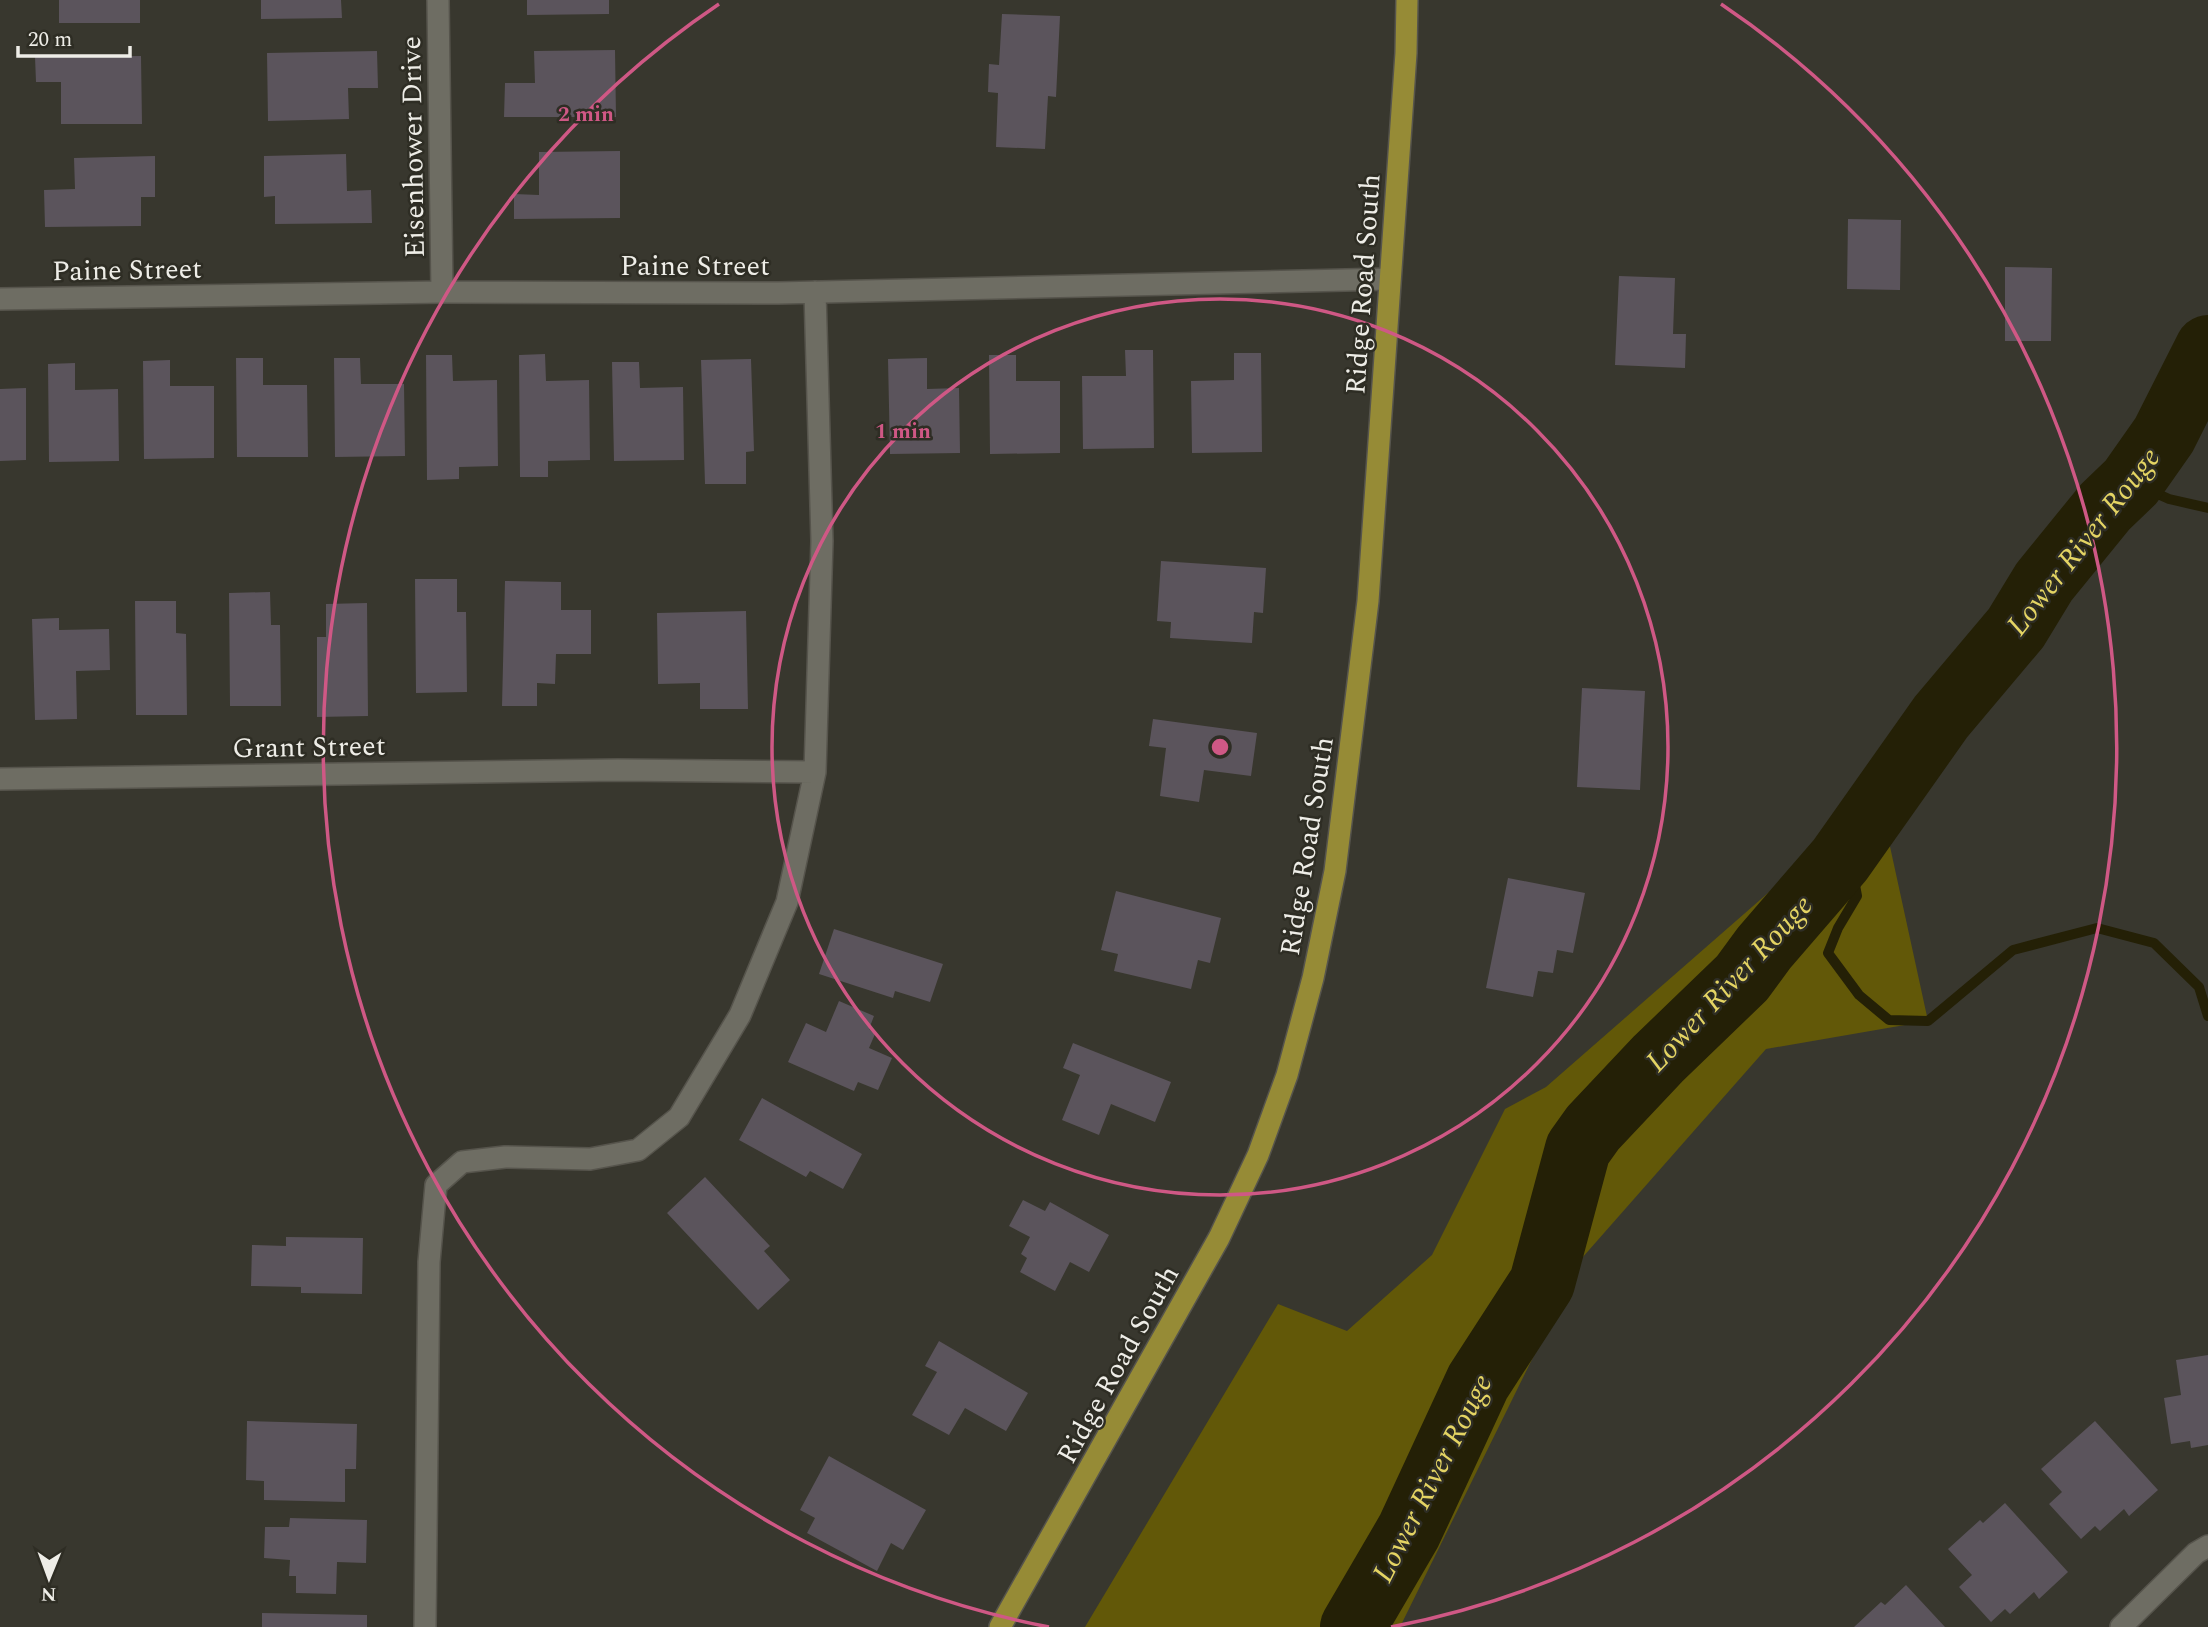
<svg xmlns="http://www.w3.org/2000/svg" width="2208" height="1627" font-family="Spectral,serif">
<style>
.green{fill:#625808}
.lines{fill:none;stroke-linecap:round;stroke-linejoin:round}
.stream{stroke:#242006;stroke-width:10}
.river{stroke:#242006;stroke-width:66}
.building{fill:#5b545c}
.minor-casing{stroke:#56544c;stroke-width:24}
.major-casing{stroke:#56544c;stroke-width:24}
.minor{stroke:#6e6d63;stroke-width:21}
.major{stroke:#968b36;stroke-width:21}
.ring{fill:none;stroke:#cf5885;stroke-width:3.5}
.labels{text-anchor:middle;stroke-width:5;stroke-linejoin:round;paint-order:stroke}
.street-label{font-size:28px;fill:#eeede7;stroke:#2e2d24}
.water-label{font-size:30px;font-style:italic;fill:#e4d463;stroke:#2e2d24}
.centre{fill:#cf5885;stroke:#2e2d24;stroke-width:3.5}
.ring-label{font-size:21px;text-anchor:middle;font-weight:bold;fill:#cf5885;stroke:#2e2d24;stroke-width:5;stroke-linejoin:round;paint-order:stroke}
</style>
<rect width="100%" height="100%" fill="#38372e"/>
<!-- green -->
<path class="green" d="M1879,796L1928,1021L1766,1049L1582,1258L1400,1627H1085L1278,1304L1347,1331L1432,1255L1505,1109L1546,1087Z"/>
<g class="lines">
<!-- stream -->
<path class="stream" d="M2131,482L2169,499L2208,508
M1840,860L1852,869L1857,896L1838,928L1828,953L1859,995L1889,1020L1928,1021L2013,950L2097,928L2154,943L2199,987L2208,1016"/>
<!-- river -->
<path class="river" d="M1353,1627L1409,1531L1478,1382L1542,1283L1578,1149L1593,1128L1658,1059L1742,978L1764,948L1840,860L1941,717L2016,628L2044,582L2105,507L2131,482L2164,435L2208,348"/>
</g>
<!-- building -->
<path class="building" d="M59,0H140V23H59Z
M261,0H341L342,18L261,19Z
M527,0H609V14L527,15Z
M1002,14L1060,16L1056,97L1048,96L1045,149L996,147L998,93L988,92L989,64L999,65Z
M615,50L616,117H504L505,83H535L534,51Z
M377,51L378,88H348L349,119L268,121L267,53Z
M141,56L142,124H61V82H36L35,57Z
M620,151V218L514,219V194L539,195V152Z
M346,154L347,191L371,190L372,223L275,224V196L264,197V156Z
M155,156V197H141V226L45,227L44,190L75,189L74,158Z
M1848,219L1901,220L1900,290L1847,289Z
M2005,267L2052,268L2051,341H2005Z
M1619,276L1675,278L1673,334H1686L1685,368L1615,365Z
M1125,350H1153L1154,448L1083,449L1082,376H1126Z
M1234,353H1261L1262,452L1192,453L1191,381L1234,380Z
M545,354L546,381L589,380L590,460L548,461V477H520L519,355Z
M426,355H452L453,381L497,380L498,466L459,467V479L427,480Z
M989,355H1016V381H1060V453L990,454Z
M236,358H263V385H307L308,457H237Z
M334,358H360L361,384H404L405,456L335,457Z
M927,358V389L959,388L960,453L890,454L888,359Z
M751,359L754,451L746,452V484H705L701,360Z
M170,360V386H214V458L144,459L143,361Z
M612,362H639L640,388L683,387L684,460L614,461Z
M75,363V390L118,389L119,461L49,462L48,364Z
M26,388V460L0,461V389Z
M1161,561L1266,568L1263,613L1254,612L1252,643L1170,638L1171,622L1157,621Z
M415,579H457V612H466L467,692L416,693Z
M505,581L561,582V610H591V654H556L555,684L537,683V706H502Z
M270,592L271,625H280L281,706H230L229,593Z
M135,601H176V633L186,634L187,715H136Z
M367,603L368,716L317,717V637H326V604Z
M746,611L748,709H700V683L658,684L657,613Z
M59,618V630L109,629L110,670L76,671L77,719L35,720L32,619Z
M1582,688L1645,691L1640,790L1577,787Z
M1153,719L1257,733L1251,776L1204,770L1199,802L1160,796L1166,748L1149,746Z
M1508,878L1585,893L1573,953L1557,950L1553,973L1538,971L1533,997L1486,988Z
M1116,891L1221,918L1210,963L1198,960L1191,989L1114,971L1118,954L1101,950Z
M834,929L943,964L930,1002L895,991L893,998L819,974Z
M839,1001L874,1016L869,1029L875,1034L869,1048L892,1058L878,1090L858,1082L854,1091L788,1062L806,1023L826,1032Z
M1073,1043L1171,1082L1155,1122L1111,1104L1099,1135L1062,1120L1080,1075L1063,1068Z
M762,1098L862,1154L843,1189L810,1171L806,1177L739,1140Z
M705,1177L770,1246L764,1251L790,1280L758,1310L667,1213Z
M1023,1200L1045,1211L1050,1202L1109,1235L1089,1272L1070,1262L1055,1291L1020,1272L1027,1258L1021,1254L1030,1237L1009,1226Z
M286,1237L363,1238L362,1294L301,1293V1287L251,1286L252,1245L286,1246Z
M939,1341L1028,1393L1006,1431L965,1408L949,1435L912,1415L937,1372L925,1366Z
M2208,1355V1445L2191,1448L2190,1441L2171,1444L2164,1398L2181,1395L2176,1360Z
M247,1421L357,1424L356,1469H345V1502L264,1500V1481L246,1480Z
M2095,1421L2158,1490L2129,1516L2124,1509L2100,1531L2095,1526L2081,1539L2049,1504L2062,1492L2041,1469Z
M829,1456L926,1510L903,1550L891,1543L877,1571L807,1533L815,1518L800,1510Z
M2005,1503L2068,1572L2039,1599L2034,1592L2010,1614L2005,1609L1991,1622L1959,1587L1972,1575L1948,1549L1980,1520L1983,1523Z
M290,1518L367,1520L366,1563L337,1562L336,1594L296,1593V1576H289L290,1560L264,1558L265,1527H289Z
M1906,1585L1945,1627H1854L1881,1602L1885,1605Z
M262,1613L367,1615V1627H262Z"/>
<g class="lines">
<defs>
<path id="minor" d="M438,0L442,292
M0,299L442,292L778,293L1389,279
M815,772L822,541L815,292
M0,779L618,770L815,772L787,902L740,1015L679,1117L638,1150L590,1159L505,1157L462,1162L436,1185L429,1262L425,1627
M2121,1627L2196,1553L2208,1546"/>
<path id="major" d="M1000,1627L1219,1238L1258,1155L1287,1075L1313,978L1335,871L1368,601L1406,53L1407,0"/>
</defs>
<!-- minor casing -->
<use href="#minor" class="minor-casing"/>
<!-- major casing -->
<use href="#major" class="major-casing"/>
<!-- minor -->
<use href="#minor" class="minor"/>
<!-- major -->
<use href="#major" class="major"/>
</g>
<!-- distance rings -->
<g class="ring">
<circle cx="1220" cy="747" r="448"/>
<path d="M1049 1627A896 896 0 0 1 719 4M1721 4A896 896 0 0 1 1391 1627"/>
</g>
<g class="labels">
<!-- street labels -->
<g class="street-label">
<text transform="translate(412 147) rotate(-91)" y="10">Eisenhower Drive</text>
<text x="695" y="275">Paine Street</text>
<text transform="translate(127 269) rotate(-1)" y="10">Paine Street</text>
<text transform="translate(1362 284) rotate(-86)" y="10">Ridge Road South</text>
<text transform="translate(309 746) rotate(-1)" y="10">Grant Street</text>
<text transform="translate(1306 846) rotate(-81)" y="10">Ridge Road South</text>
<text transform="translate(1117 1364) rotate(-61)" y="10">Ridge Road South</text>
</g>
<!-- water labels -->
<g class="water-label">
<text transform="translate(2083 541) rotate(-52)" y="10">Lower River Rouge</text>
<text transform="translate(1729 983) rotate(-47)" y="10">Lower River Rouge</text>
<text transform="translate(1432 1478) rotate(-63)" y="10">Lower River Rouge</text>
</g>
</g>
<circle cx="1220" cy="747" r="10" class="centre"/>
<g class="ring-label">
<text x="586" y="121">2 min</text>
<text x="903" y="438">1 min</text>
</g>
<!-- north arrow -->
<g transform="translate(49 1578) rotate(181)" stroke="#2e2d24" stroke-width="5" paint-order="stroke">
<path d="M0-5L12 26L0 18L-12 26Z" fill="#eeede7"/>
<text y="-10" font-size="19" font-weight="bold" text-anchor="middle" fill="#eeede7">N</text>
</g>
<!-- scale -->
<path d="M18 46v10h112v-10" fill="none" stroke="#eeede7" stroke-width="3.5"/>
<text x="28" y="46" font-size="21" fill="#eeede7" stroke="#2e2d24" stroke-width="5" paint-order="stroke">20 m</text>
</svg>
